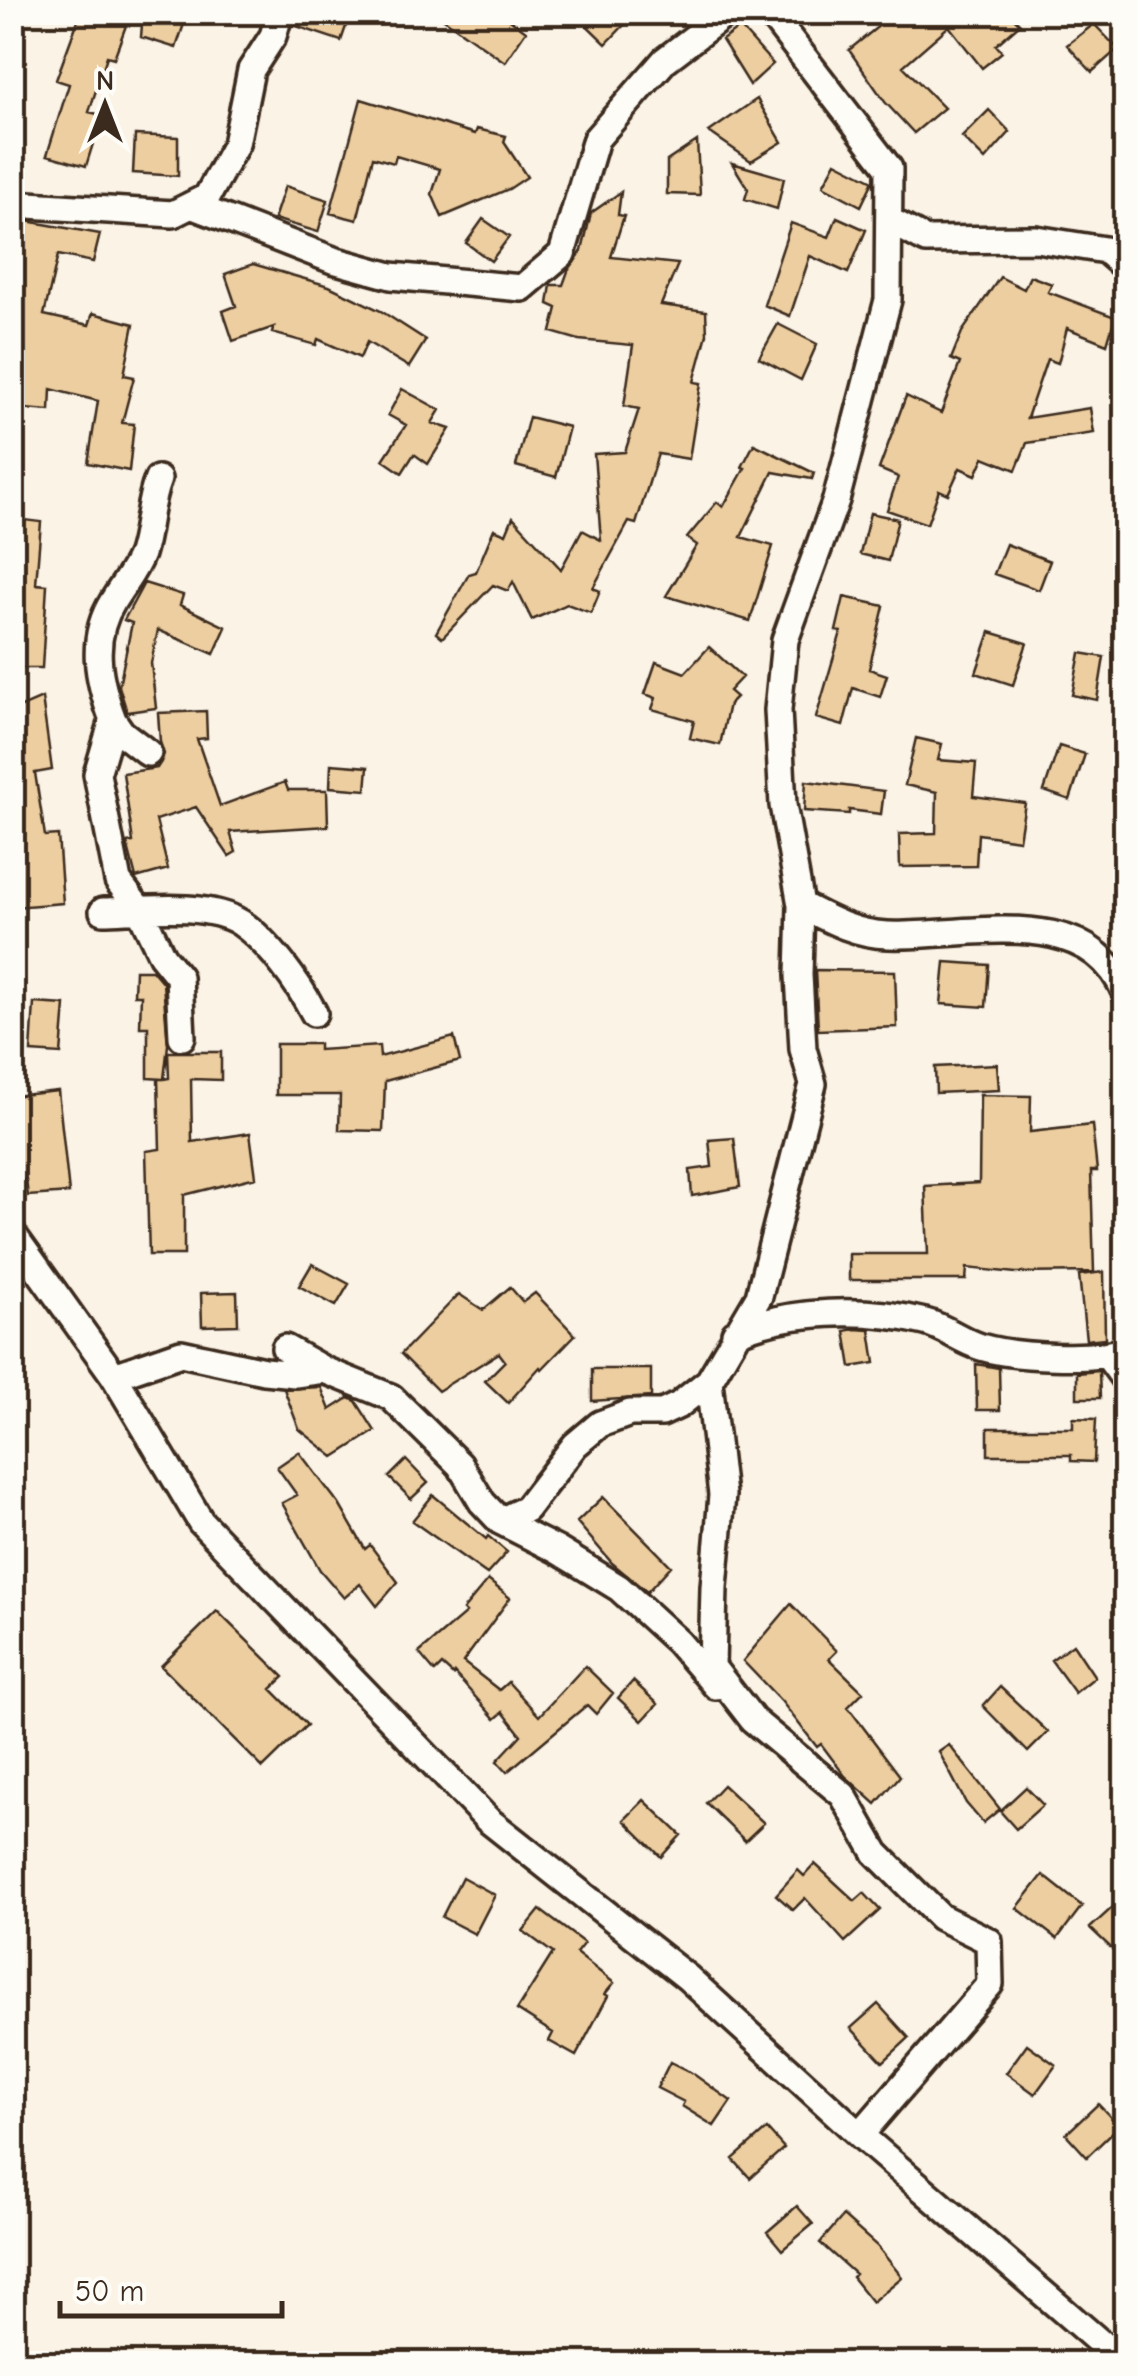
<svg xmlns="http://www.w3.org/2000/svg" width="1138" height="2376" font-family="'Comic Neue',sans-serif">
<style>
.building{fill:#edcea0;stroke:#3b2a1e;stroke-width:2.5}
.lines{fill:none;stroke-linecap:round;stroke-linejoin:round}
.street-casing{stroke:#3b2a1e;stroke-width:32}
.street{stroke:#fdfcf7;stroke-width:25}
</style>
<rect width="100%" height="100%" fill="#faf3e6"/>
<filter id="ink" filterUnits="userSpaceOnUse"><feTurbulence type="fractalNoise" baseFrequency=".01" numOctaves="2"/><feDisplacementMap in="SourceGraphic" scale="20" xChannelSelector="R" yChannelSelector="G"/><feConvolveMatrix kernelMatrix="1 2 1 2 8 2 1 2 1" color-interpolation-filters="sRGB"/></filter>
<g filter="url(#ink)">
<!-- building -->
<path class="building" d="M81,12H131L114,58L107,56L89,112L102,115L86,166L47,155L69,84L56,80Z
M143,12H188L176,48L141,37Z
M296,12H351L341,41L293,25Z
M434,12H500L526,31L505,62Z
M573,12H610L624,25L606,44Z
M896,12H1008L1020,24L996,45L1002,52L982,68L949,26L903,66L944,108L914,133L885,102L849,50Z
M1094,24L1118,49L1092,72L1067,45Z
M740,27L773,64L750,85L722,40Z
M361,99L475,134L477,129L506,136L504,142L527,177L509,189L442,217L432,194L440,169L396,156L394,163L373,157L357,220L330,213Z
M757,99L782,142L751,161L709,132Z
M989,110L1010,132L985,160L962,137Z
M135,135L178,137V176L133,173Z
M697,141L700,195L667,194V161Z
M836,162L873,181L861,206L823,186Z
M732,163L784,178L777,209L745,199L748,189Z
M285,186L328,200L318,232L274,219Z
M621,192L618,215L624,216L611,257L678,264L661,305L706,311L707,334L694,382L701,383L689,459L658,454L636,524L629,522L593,588L600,591L591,613L567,604L532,620L513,582L508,591L493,585L442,638L436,633L469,574L476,572L494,529L506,534L513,517L561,569L582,530L601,540L594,454L625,452L639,409L624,406L633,345L579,340L551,332L557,308L548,304L551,285H563L568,271L582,251L591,213Z
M837,217L866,230L848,273L810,256L790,316L764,305L791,223L829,237Z
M483,219L509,237L491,261L466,243Z
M27,221L100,234L93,262L58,255L44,315L89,325L93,313L134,324L124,375L134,377L122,423L134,424L129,471L88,463L98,401L51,389L50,411L12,408V284Z
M253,264L329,286L381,311L426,340L409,367L367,342L360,358L318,339L316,345L272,333L274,327L233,341L223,311L236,306L225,274Z
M1030,276L1052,284L1048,292L1115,317L1107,344L1067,328L1058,363L1047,359L1027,418L1090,408L1094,433L1027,443L1016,470L984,457L976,475L960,468L948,494L939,490L927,524L887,510L898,477L879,469L906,396L941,413L960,363L951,359L962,332L1000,277L1024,289Z
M778,324L817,344L801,380L759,358Z
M402,389L440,410L432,423L450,429L428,464L414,454L402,473L383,460L406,425L388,415Z
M529,417L569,427L556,477L516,466Z
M754,444L814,473L812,479L773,472L741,537L773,546L750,621L666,596L697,545L687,538L717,502L723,507L745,468L742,467Z
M870,513L898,519L888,561L860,554Z
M16,519L41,522L36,584L47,585L42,668H12V548Z
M1006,544L1050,561L1039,590L994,574Z
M144,583L183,595L180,605L226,627L214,654L158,630L151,663L156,708L127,712L119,686L132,623L124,620Z
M844,597L884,606L869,669L887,675L880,697L853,688L843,726L816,718L841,632L836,631Z
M990,632L1027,643L1013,685L976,673Z
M709,647L742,677L729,691L736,697L729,704L720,745L690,738L694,721L652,709L656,698L645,694L656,662L685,673Z
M1080,653L1104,657L1097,700L1072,695Z
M42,698L52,770L35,773L45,836L58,835L63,903L14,907L12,711Z
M206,711L207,738L197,739L220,806L285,782L288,790H327L328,826L230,832L236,852L229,856L196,807L156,820L168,869L136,878L127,843L133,842L123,773L157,768L161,762L164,754L160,742L158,713Z
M916,738L942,744L938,760L976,763L973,796L1025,803L1019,840L978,834L976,866L900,867L899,834L936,833L937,792L905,785Z
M1059,746L1085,754L1070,800L1044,791Z
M331,764L368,767L366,790L330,787Z
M806,781L884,791L881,814L849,810V814L804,811Z
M945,962L989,965L986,1007L941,1004Z
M135,970H152L163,983L168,1045L164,1079L169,1078L168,1052H221V1080L191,1079L192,1142L250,1133L256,1177L184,1195V1255H149L146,1151L160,1149L158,1079H163L148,1078V1027H140L141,995H134Z
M815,970L895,971L897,1027L818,1030Z
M34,1003L65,1005L61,1054L31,1052Z
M454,1037L460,1061L385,1081L383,1131L339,1130L340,1095H276V1044H319V1050L379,1046L380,1057Z
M997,1064L999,1090L936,1093L935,1067Z
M58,1091L69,1193L28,1196L26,1180H12V1096Z
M980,1095L1031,1096L1030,1132L1092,1125L1097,1171H1091L1094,1272L1016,1273L967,1268L966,1280H849V1254H928L925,1186L979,1183Z
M734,1138L740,1187L692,1196L690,1170L712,1167L709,1140Z
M312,1264L349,1284L336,1306L299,1286Z
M1104,1272L1105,1338L1086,1340L1079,1275Z
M510,1287L523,1302L535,1293L575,1335L542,1369L540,1367L508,1403L485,1381L505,1361L499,1353L438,1391L401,1354L459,1294L483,1310Z
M237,1292L238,1325L202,1326L201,1293Z
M855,1329L870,1330L875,1363L851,1367L845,1331Z
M976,1364L999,1368L1000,1410H977Z
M592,1369H651V1397L592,1401Z
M1099,1371L1100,1398H1077V1373Z
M321,1387L330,1410L349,1398L356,1401L375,1431L334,1457L299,1429L284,1389Z
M1073,1418L1096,1419L1094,1462L1071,1461V1455H988V1428H1073Z
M299,1452L339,1504L365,1549L370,1545L398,1582L377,1606L360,1584L344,1598L320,1570L282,1503L297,1495L277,1467Z
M406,1460L428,1483L411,1499L389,1477Z
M433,1495L486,1539L488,1536L507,1552L487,1574L412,1521Z
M603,1497L671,1566L647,1592L612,1563L577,1522Z
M488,1580L510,1598L463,1662L499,1690L508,1682L539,1716L585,1666L613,1693L596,1714L587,1705L507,1772L497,1761L521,1735L503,1712L495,1719L454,1673L453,1675L442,1665L435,1672L419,1653L466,1613L463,1610Z
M791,1604L837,1651L829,1659L863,1692L848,1707L900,1776L876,1804L845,1776L821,1744L817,1747L782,1702L743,1661Z
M217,1611L284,1677L271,1689L307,1725L263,1768L161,1666Z
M1073,1644L1095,1677L1075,1693L1051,1660Z
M633,1681L658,1704L642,1721L618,1698Z
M1000,1687L1048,1732L1028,1752L983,1706Z
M949,1745L1000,1809L983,1823L966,1803L939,1752Z
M723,1785L764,1823L745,1841L706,1803Z
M1026,1787L1043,1805L1016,1829L1000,1811Z
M644,1800L681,1835L661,1857L624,1820Z
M815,1864L855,1901L864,1893L880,1910L845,1942L805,1898L793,1910L776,1895L798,1870L804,1876Z
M1043,1875L1082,1906L1057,1939L1017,1908Z
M462,1877L495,1895L475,1934L442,1917Z
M1126,1895V1962L1090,1928Z
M540,1910L584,1943L576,1953L614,1983L605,1994L608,1996L576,2056L549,2041L553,2033L517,2010L553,1953L523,1931Z
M878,2004L909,2038L883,2062L851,2028Z
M1027,2044L1056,2065L1035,2094L1006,2073Z
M670,2062L692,2073L731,2101L714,2126L682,2106L684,2102L657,2088Z
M1098,2104L1119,2126L1087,2157L1066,2134Z
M767,2129L784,2148L750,2178L733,2159Z
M797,2206L813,2224L782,2250L767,2232Z
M843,2216L877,2246L902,2277L872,2302L852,2277L855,2274L820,2243Z"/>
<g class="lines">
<defs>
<path id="street" d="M769,12L889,168L888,300L836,500L785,640L778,710L783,805L801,905L799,975L803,1049L813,1084L759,1296L709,1381L722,1495L714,1587L712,1667L753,1720L843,1795L876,1853L940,1917L989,1941L990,1984L860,2135
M12,204L173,214L207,197L236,144L251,70L273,36L280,12
M191,205L333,260L391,276L522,288L562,254L596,139L665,60L728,12
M889,220L926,240L1036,239L1105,250L1126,268
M113,720C98,680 89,639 113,601C123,584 134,572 141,554C149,529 148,504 158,479
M148,753L122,733L113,720L97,774L118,881L140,910L162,956L179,977L182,1037
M801,905C830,920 855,934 888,935C967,938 1087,900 1126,994
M103,911C141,910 208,901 241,923C269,942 299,984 314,1013
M12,1233L114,1376L201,1522L488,1820L688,1978L860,2135L1125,2364
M735,1333C789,1309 867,1308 925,1322C945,1327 961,1341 981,1347C1013,1357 1095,1361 1126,1350
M285,1348L324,1370L391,1397L460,1465L482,1502L500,1521L557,1550L619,1588L678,1642L716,1686
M1107,1355L1126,1381
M114,1376L181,1353L264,1371L295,1374L324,1370
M500,1521L526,1509L575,1445L600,1424L630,1413H662L679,1405L709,1381"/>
</defs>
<!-- street casing -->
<use href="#street" class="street-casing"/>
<!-- street -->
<use href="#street" class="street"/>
</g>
</g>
<!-- margin -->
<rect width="1138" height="2376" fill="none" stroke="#fdfcf7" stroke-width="50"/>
<rect x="25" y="25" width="1088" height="2326" fill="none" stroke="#3b2a1e" stroke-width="4" filter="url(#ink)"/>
<!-- north arrow -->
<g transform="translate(105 105)" stroke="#fdfcf7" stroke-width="8" paint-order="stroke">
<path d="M0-8L18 38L0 25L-18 38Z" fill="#3b2a1e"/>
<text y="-15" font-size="28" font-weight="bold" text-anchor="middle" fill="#3b2a1e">N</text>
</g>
<!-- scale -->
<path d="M60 2301v15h222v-15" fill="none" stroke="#3b2a1e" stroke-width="5"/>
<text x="75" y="2301" font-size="30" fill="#3b2a1e" stroke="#fdfcf7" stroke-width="8" paint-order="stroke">50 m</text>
</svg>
